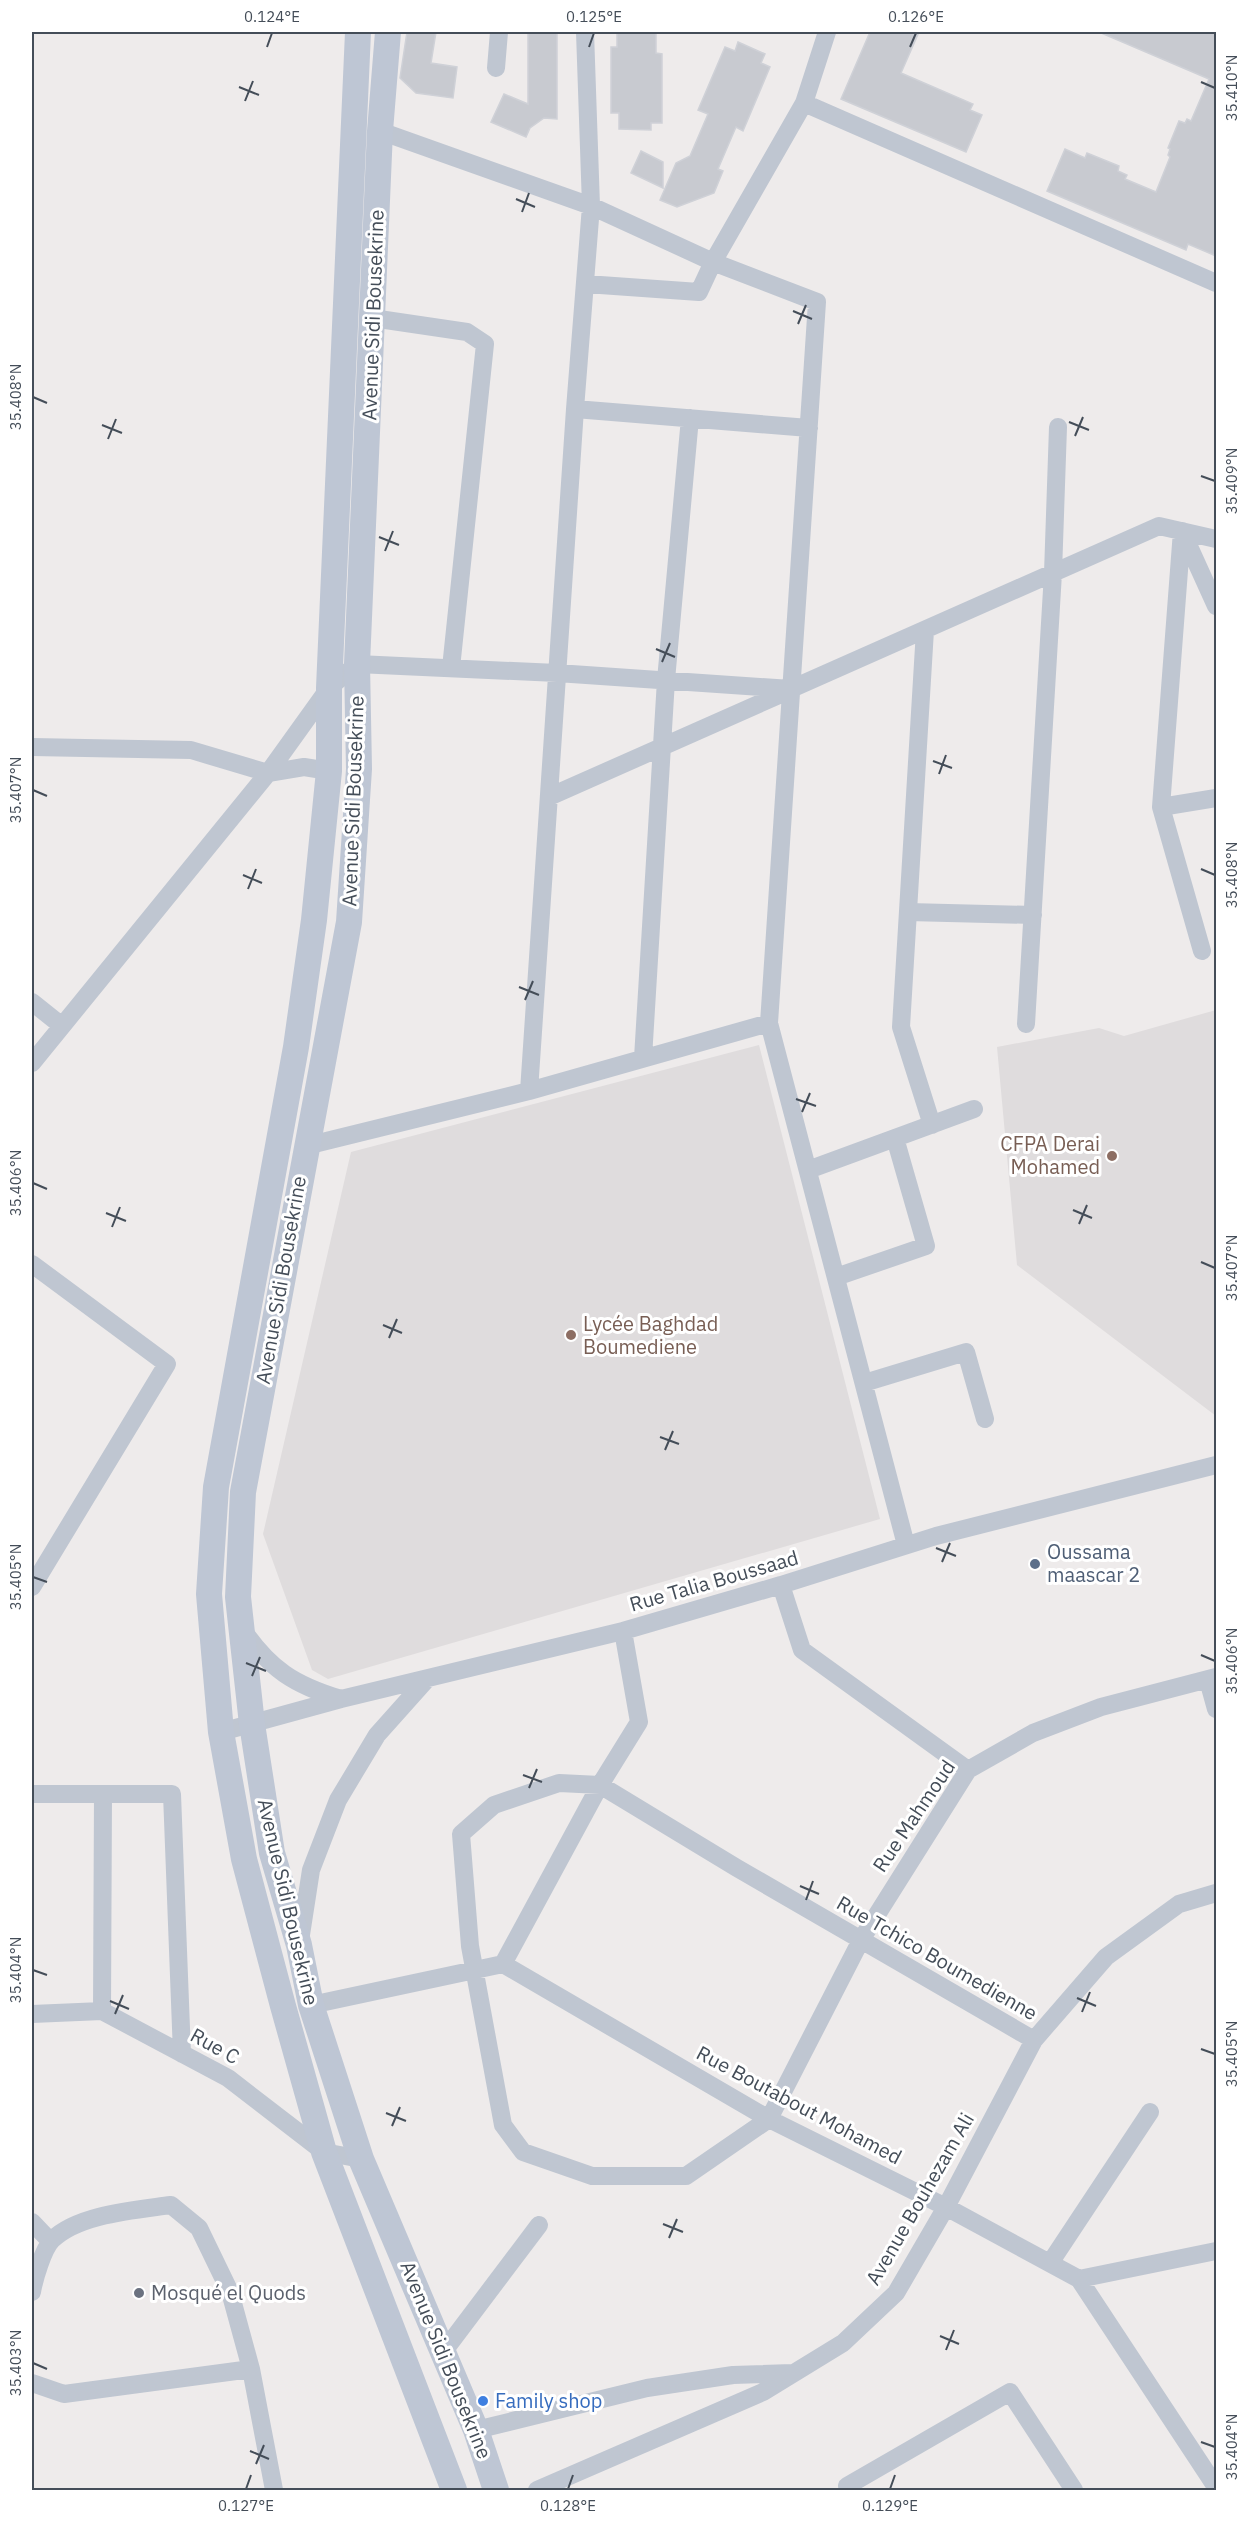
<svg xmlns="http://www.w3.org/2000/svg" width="1248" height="2522" font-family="'IBM Plex Sans',sans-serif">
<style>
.education{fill:#dfdcdd}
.building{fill:#c8cad0;stroke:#cfd1d7;stroke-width:1.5}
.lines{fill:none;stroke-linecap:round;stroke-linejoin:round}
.minor{stroke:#bfc6d1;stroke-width:18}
.secondary{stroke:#bec6d4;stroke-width:26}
.ticks{fill:none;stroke:#444d58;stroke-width:2}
.education-dot{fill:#8d6e63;stroke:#fff;stroke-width:2}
.service-dot{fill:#5c6f8a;stroke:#fff;stroke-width:2}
.worship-dot{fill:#6b7280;stroke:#fff;stroke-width:2}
.shop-dot{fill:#3f7fe0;stroke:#fff;stroke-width:2}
.labels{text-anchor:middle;stroke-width:6;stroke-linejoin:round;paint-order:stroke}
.street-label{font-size:20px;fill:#444d58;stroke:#fff}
.education-label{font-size:20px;fill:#785e54;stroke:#fff;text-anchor:end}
.service-label{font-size:20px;fill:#4e5e75;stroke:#fff;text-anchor:start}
.worship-label{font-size:20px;fill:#5b616d;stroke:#fff;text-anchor:start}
.shop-label{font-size:20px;fill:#366cbe;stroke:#fff;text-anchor:start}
.neatline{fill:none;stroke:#444d58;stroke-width:2}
.ticks-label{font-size:15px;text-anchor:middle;fill:#444d58}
</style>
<rect width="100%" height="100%" fill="#eeebeb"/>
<!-- education -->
<path class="education" d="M1216,1010V1416L1017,1265L997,1047L1099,1028L1124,1036Z
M759,1045L880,1519L328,1679L312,1670L263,1534L351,1152Z"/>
<!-- building -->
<path class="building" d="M407,32H436L431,63L457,67L453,98L416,93L400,78Z
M528,32H557V119L544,118L530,128L526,137L491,122L504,94L528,104Z
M617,32H656V53L662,54V123H651V130L619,129V113H611V47H617Z
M870,32H919L901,73L973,104L970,110L982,115L966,152L841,99Z
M1099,32H1216V256L1188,244L1186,250L1047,191L1065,149L1085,158L1087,153L1119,166L1118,171L1127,175L1125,179L1156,192L1170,157L1168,155L1170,149L1168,148L1179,121L1185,123L1187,119L1191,121L1209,79Z
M738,42L765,54L761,63L770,67L743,131L736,127L718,169L723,171L714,193L677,207L660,200L676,163L690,156L708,114L698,110L725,47L735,51Z
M641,151L663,162V188L631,173Z"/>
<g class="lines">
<!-- minor -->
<path class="minor" d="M496,68L499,32
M804,103L1216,283
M380,131L591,206L713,262L817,302L769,1023L906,1545
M586,284L699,292L713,262L804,103L827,32
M372,318L467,332L485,344L451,668
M575,409L809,428
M925,630L901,1027L932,1125
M32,747L191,750L268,773L304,767L329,771
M551,796L788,691
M1161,807L1216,798
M908,912L1033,915
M1202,951L1161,807L1182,531L1216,606
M32,1002L62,1026
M1026,1024L1053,573L1058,427
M643,1058L666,680L690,418
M32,1063L268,773L329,688L357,664L557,673L791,689L1159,526L1216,539
M529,1091L575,409L591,206L585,32
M306,1146L529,1091L769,1023
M808,1170L974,1109
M32,1264L167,1364L32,1587
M836,1277L926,1246L895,1138
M864,1383L966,1352L985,1419
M781,1585L802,1650L968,1770
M243,1630C270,1669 294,1685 341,1699
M1208,1680L1216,1709
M221,1732L341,1699L623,1631L781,1585L936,1536L1216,1465
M32,1794H172L182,2054
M300,1941L311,1870L338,1800L377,1735L427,1679
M503,1964L769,2119L946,2207L1079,2279L1216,2487
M311,2005L503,1964L600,1785L639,1722L623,1631
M102,2011L103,1794
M32,2014L102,2011L228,2078L324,2152L361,2159
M1034,2040L737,1868L600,1785L559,1783L494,1805L461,1834L470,1946L503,2125L523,2152L592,2176H686L769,2119L861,1940L968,1770L1033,1733L1101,1707L1216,1677
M32,2222L50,2241
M1050,2263L1150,2112
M1079,2279L1216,2251
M32,2292C34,2280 43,2249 52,2240C78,2214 136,2210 171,2205L199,2228L230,2292L251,2369L274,2490
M444,2351L539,2225
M32,2383L64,2394L251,2369
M476,2430L647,2388L733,2375L792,2373
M847,2486L1010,2392L1074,2490
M537,2490L763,2392L843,2343L896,2293L946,2207L1034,2040L1106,1957L1179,1904L1216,1893"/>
<!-- secondary -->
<path class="secondary" d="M358,32L329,688V771L314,920L296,1047L216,1487L209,1594L221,1732L244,1859L283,2006L324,2152L454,2490
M388,32L380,131L357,664L359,769L349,922L243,1492L238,1597L252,1724L272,1853L299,1945L311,2005L361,2159L476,2430L496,2490"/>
</g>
<!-- ticks -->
<path class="ticks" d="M267,47L272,33M589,47L594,33M910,47L916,33M1201,82L1215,88M239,87L259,95M245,101L253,81M516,199L535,207M522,212L529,193M793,311L812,319M798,324L806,305M33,397L47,403M1069,422L1089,430M102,425L122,433M1075,436L1083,417M108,439L116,419M1201,476L1215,481M379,537L399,545M385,551L393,531M656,649L675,657M662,662L670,643M933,761L952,768M939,774L946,755M33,790L47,796M1201,869L1215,875M243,875L262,883M248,889L256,869M519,987L539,995M525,1000L533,981M796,1099L816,1106M802,1112L810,1093M33,1183L47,1189M1073,1210L1092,1218M106,1213L126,1221M1079,1224L1087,1205M112,1227L120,1207M1201,1262L1215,1268M383,1325L402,1333M389,1338L397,1319M660,1437L679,1444M665,1450L673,1431M936,1548L956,1556M942,1562L950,1543M33,1577L47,1582M1201,1655L1215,1661M246,1663L266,1671M252,1676L260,1657M523,1775L542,1782M529,1788L537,1769M800,1886L819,1894M806,1900L813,1881M33,1970L47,1975M1077,1998L1096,2006M110,2001L129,2009M1082,2012L1090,1992M115,2014L123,1995M1201,2049L1215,2054M386,2113L406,2121M392,2126L400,2107M663,2224L683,2232M669,2238L677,2219M940,2336L959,2344M946,2350L954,2330M33,2363L47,2369M1201,2442L1215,2447M250,2451L269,2459M256,2464L264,2445M246,2489L251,2475M568,2489L573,2475M890,2489L895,2475"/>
<!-- markers -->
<g class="education-dot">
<circle cx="1112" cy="1156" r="6"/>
<circle cx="571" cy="1335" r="6"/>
</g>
<circle class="service-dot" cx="1035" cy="1564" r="6"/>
<circle class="worship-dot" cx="139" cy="2293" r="6"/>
<circle class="shop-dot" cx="483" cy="2401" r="6"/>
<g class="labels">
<!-- street labels -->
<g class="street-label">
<text transform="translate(373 315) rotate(-88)" y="7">Avenue Sidi Bousekrine</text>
<text transform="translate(353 801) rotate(-88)" y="7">Avenue Sidi Bousekrine</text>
<text transform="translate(281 1280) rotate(-80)" y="7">Avenue Sidi Bousekrine</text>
<text transform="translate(714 1581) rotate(-16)" y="7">Rue Talia Boussaad</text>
<text transform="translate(914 1816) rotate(-56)" y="7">Rue Mahmoud</text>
<text transform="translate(288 1902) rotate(77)" y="7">Avenue Sidi Bousekrine</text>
<text transform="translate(937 1958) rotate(30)" y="7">Rue Tchico Boumedienne</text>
<text transform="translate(215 2046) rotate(29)" y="7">Rue C</text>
<text transform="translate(799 2105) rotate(28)" y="7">Rue Boutabout Mohamed</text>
<text transform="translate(920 2199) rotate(-60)" y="7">Avenue Bouhezam Ali</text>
<text transform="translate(446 2360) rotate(68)" y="7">Avenue Sidi Bousekrine</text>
</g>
<!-- education labels -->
<g class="education-label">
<text x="1100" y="1151">CFPA Derai<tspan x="1100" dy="23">Mohamed</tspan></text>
<text x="583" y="1331" text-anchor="start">Lycée Baghdad<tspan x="583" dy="23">Boumediene</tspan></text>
</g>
<!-- service labels -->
<g class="service-label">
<text x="1047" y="1559">Oussama<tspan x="1047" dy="23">maascar 2</tspan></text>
</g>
<!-- worship labels -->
<g class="worship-label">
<text x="151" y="2300">Mosqué el Quods</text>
</g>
<!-- shop labels -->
<g class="shop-label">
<text x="495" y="2408">Family shop</text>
</g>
</g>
<!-- border -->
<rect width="1248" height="2522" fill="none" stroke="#ffffff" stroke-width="66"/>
<rect x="33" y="33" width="1182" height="2456" class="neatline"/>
<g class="ticks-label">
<text x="272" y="22">0.124°E</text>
<text x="594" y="22">0.125°E</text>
<text x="916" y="22">0.126°E</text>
<text transform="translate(1232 88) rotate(-90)" y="5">35.410°N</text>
<text transform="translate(16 397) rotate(-90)" y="5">35.408°N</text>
<text transform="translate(1232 481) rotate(-90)" y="5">35.409°N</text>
<text transform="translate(16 790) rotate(-90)" y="5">35.407°N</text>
<text transform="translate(1232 875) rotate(-90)" y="5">35.408°N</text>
<text transform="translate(16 1183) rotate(-90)" y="5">35.406°N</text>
<text transform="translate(1232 1268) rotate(-90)" y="5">35.407°N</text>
<text transform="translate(16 1577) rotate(-90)" y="5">35.405°N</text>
<text transform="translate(1232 1661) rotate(-90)" y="5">35.406°N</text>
<text transform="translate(16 1970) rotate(-90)" y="5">35.404°N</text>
<text transform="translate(1232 2054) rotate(-90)" y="5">35.405°N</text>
<text transform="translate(16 2363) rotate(-90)" y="5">35.403°N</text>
<text transform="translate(1232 2447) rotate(-90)" y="5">35.404°N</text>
<text x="246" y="2511">0.127°E</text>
<text x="568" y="2511">0.128°E</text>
<text x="890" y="2511">0.129°E</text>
</g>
</svg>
